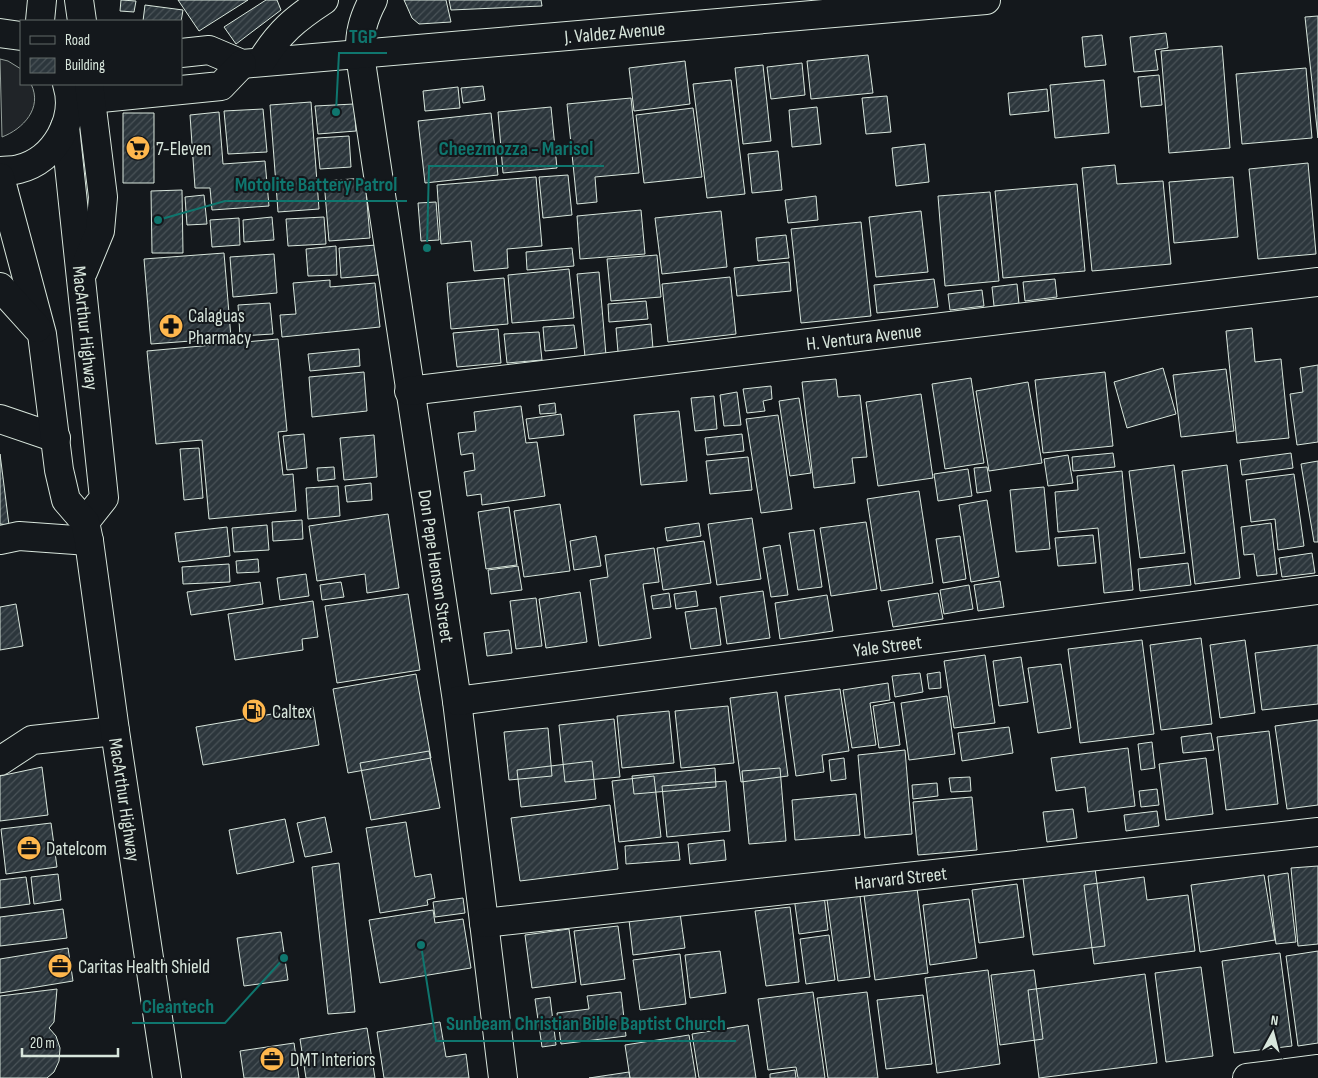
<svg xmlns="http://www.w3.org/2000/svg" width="1318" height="1078" font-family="'Sofia Sans Condensed',sans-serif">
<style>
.green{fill:#202428;stroke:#939e99}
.building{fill:url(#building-hatch);stroke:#d8e6dc}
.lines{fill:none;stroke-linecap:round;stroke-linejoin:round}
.minor-casing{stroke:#d8e6dc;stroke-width:30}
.highway-casing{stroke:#d8e6dc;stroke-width:30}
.minor{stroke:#14181c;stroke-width:28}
.highway{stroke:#14181c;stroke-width:28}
.labels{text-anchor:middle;stroke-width:4;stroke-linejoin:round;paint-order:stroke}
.street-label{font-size:19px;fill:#d8e6dc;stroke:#14181c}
.poi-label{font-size:19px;fill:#d8e6dc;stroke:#14181c;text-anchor:start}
.leader{fill:none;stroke:#0f766e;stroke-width:2}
.callout-dot{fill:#0f766e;stroke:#14181c;stroke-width:2}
.callout-label{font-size:20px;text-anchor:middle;font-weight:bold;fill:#0f766e;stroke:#14181c;stroke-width:4;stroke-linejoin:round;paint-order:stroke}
</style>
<defs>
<pattern id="building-hatch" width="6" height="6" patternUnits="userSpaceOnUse" patternTransform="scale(1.25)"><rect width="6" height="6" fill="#2c363c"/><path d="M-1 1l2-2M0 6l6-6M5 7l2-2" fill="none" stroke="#4a5358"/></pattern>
</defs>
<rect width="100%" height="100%" fill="#14181c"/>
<!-- green -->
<path class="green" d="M0,59L8,61L21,69V84H31C43,108 23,129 2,137Z"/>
<!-- building -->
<path class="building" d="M121,0L136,1L134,12L120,11Z
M178,0H248L199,31Z
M266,0H277L281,10L236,44L224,27Z
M404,0H446L451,22L419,24L412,18Z
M449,0H541L542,6L451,10Z
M145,5L183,10L181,22L143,21Z
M1318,16V138L1305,17Z
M1166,33L1168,48L1155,50L1158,70L1134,72L1130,37Z
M1102,35L1106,65L1085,67L1082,37Z
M1222,46L1230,148L1169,153L1161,51Z
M868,55L873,93L811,99L807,61Z
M685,61L690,104L634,111L629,68Z
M802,63L805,95L771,99L767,67Z
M763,65L771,141L743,144L735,68Z
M1306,68L1312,138L1242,144L1236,74Z
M1159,75L1162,105L1141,107L1138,77Z
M731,80L745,194L707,198L693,84Z
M1104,80L1109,133L1055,138L1050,85Z
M483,86L485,100L463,103L461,88Z
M458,87L460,108L425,111L423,91Z
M1047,89L1049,111L1010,115L1008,93Z
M887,96L891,132L866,134L862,98Z
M631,98L639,173L595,177L597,202L577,204L567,104Z
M311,102L319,209L278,212L270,105Z
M354,104L356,131L318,134L315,106Z
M551,107L557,168L503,173L498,112Z
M817,107L821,144L792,147L789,110Z
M693,108L702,177L644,183L636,115Z
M263,109L267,152L228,154L224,111Z
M219,112L223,164L265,161L269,206L212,210L210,188H195L190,115Z
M123,113H154V183H123Z
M491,113L498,175L425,183L418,121Z
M349,136L351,167L320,169L317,138Z
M925,144L929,182L896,186L892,148Z
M778,151L782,190L752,193L748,154Z
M1308,163L1316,254L1258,259L1249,169Z
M1115,165L1117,184L1163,181L1171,264L1092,271L1082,168Z
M568,175L572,215L543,218L539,177Z
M536,177L542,246L507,249L508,268L474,271L471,241L441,244L437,185Z
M1233,177L1238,237L1174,243L1169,182Z
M365,178L370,238L329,241L324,181Z
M1077,184L1085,271L1003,278L995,191Z
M182,190L183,253H152L151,191Z
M990,192L999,281L945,286L938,196Z
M204,195L207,224L187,225L185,197Z
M816,196L818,220L788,223L785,200Z
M436,202L439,240L421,241L418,203Z
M641,210L645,254L580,259L577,216Z
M721,211L727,267L662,274L655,218Z
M921,211L928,272L876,277L869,217Z
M272,217L274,240L244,242L243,220Z
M324,217L326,244L288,246L286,219Z
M239,218L240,245L212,247L210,220Z
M861,222L871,316L801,323L791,229Z
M786,235L789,258L758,261L756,238Z
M376,245L378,275L341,278L339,248Z
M336,246L337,275L308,276L306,249Z
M572,248L574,266L527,270L526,252Z
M224,253L231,338L151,344L144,259Z
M274,254L277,293L233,297L230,257Z
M657,255L661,297L611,301L607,259Z
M789,262L791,291L737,296L734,268Z
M569,269L574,318L512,323L508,275Z
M599,272L606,355L585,357L577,274Z
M730,277L736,334L668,342L662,284Z
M504,278L508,324L451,329L447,283Z
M934,279L938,307L877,313L874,285Z
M1055,279L1057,297L1025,301L1023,282Z
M330,280V287L375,283L380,327L282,337L280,315L296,314L293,283Z
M1017,284L1019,304L994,306L992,287Z
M982,290L984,306L950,310L948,294Z
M646,301L648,319L609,322L608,304Z
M270,303L273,334L240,336L238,305Z
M651,324L653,349L618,352L616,328Z
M574,325L577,348L545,351L543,327Z
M1252,328L1255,362L1281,359L1289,438L1237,443L1226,331Z
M498,329L501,363L457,367L453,333Z
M539,332L542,360L507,363L504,334Z
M278,339L287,431L278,432L283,475L293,474L296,511L209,519L202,440L156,444L147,351Z
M359,349L360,366L310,371L308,354Z
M1318,365V442L1297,445L1290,394L1303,392L1300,368Z
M1163,368L1176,414L1127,428L1114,382Z
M1226,369L1234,431L1181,437L1173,375Z
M364,372L367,411L312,417L309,377Z
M1105,372L1113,446L1043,453L1035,380Z
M971,378L984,463L945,469L932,384Z
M836,379L838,397L860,395L867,457L852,458L855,483L814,488L802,382Z
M1028,382L1042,463L989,471L976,391Z
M771,386L772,399L763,401L765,411L747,413L743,389Z
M737,392L741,425L724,426L720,395Z
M921,394L933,478L878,486L866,402Z
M714,396L717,429L695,431L691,398Z
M799,398L811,473L790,476L779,401Z
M555,403L556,413L540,414L539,405Z
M521,406L526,443L537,442L545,496L482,505L481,494L467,496L464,472L475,470L473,453L461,455L458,433L476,431L474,412Z
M679,411L687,481L641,485L634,415Z
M561,414L564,435L529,439L526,419Z
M778,415L792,509L761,513L746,419Z
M304,434L307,468L287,470L283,436Z
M742,434L744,451L707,455L705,438Z
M374,435L377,477L344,480L340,438Z
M199,448L203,498L184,500L180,449Z
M1113,453L1115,467L1073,471L1072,457Z
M1291,453L1293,468L1242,475L1240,460Z
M0,454L9,525L0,524Z
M1068,455L1073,483L1048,486L1044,459Z
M748,457L752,490L710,494L706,461Z
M1318,461V542H1314L1301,464Z
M1174,465L1185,553L1140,558L1129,471Z
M1227,465L1240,578L1195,584L1182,471Z
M334,467L335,479L318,481L317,468Z
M987,467L991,491L977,493L974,468Z
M968,469L972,496L938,501L934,474Z
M1122,471L1133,590L1104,593L1098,528L1058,532L1055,492L1078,490L1077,476Z
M1294,474L1304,546L1278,550L1275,519L1251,522L1246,480Z
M371,483L372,500L347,502L345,486Z
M338,486L340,516L308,519L306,488Z
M1044,487L1050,549L1016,552L1010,490Z
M919,491L933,583L881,591L867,499Z
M987,500L999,577L971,582L959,505Z
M560,504L570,571L524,577L514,511Z
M509,507L517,565L486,569L478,512Z
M388,514L399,588L367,593L365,574L317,581L309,526Z
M752,518L761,579L717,585L708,524Z
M302,520L303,539L273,541L272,522Z
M866,522L877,589L831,596L820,528Z
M699,523L701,536L667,541L665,528Z
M1271,523L1277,574L1257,576L1254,554L1244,555L1241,527Z
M267,525L269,550L234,552L232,528Z
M227,527L230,556L179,562L175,533Z
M814,530L822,587L798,590L789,533Z
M1093,535L1096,563L1058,566L1055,538Z
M596,536L601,566L574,570L570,541Z
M960,536L966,579L943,583L936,539Z
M704,541L711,583L663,590L657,548Z
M780,545L788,595L771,597L763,548Z
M654,548L659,582L643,584L651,638L599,646L590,580L608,577L605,555Z
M1312,553L1315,573L1282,577L1279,558Z
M258,559L259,572L237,573L236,561Z
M1188,563L1191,585L1140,591L1138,569Z
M229,564L230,582L183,584L182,567Z
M518,566L522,590L491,594L488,570Z
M306,574L309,596L280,600L277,578Z
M1000,581L1004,607L978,611L974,585Z
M260,582L263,604L191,615L187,592Z
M341,582L344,597L322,600L320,585Z
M969,585L973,609L944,614L940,590Z
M696,591L698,606L676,609L674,594Z
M763,591L770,638L727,644L720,597Z
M580,592L587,642L546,648L539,599Z
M669,593L671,607L653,609L651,596Z
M938,593L943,619L893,627L888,601Z
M408,594L420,670L337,683L325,606Z
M827,595L833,631L780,639L775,603Z
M536,598L542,646L516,649L510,601Z
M313,601L318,637L302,639L303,650L235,660L228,614Z
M16,604L23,646L0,650V607Z
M716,608L721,645L691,649L685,612Z
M509,630L512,653L487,656L484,633Z
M1201,638L1212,724L1161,730L1150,645Z
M1142,640L1154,734L1080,743L1068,649Z
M1245,640L1255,713L1220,718L1210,645Z
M1318,645V704L1262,710L1255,653Z
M985,655L995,723L954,728L944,661Z
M1021,657L1028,702L999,706L993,661Z
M1061,664L1071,728L1038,733L1028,668Z
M940,672L941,688L929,689L927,674Z
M920,673L923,692L895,697L892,676Z
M416,674L431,758L348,773L333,689Z
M888,683L890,700L870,703L876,745L852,748L843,690Z
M840,689L849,751L822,755L824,772L796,776L785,696Z
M777,692L788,776L741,782L730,698Z
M947,696L955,754L909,760L901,703Z
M894,702L900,745L879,748L873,706Z
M728,706L734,763L681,768L675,711Z
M313,707L319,745L203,765L196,727Z
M669,711L674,763L622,768L617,716Z
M614,719L620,777L565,782L559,725Z
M1318,720V805L1287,809L1275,726Z
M1009,727L1013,753L962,761L958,733Z
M548,728L552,776L509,780L504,732Z
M1269,731L1278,804L1226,810L1217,737Z
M1211,733L1214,750L1183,753L1181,737Z
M1152,742L1155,768L1141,770L1138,744Z
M1128,748L1135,806L1088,812L1085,787L1056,791L1051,758Z
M905,750L912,834L865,838L858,755Z
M429,751L440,808L371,820L360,763Z
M844,758L846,779L831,781L829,760Z
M1206,758L1213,814L1166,820L1159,764Z
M592,761L596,799L521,807L517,770Z
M42,767L48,815L0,821V776Z
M715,768L716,787L634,794L632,776Z
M780,768L786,841L749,844L742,771Z
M654,776L661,837L619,842L612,781Z
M970,777L971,791L951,792L949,778Z
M726,781L730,831L667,837L662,786Z
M937,783L938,796L913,799L912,785Z
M1157,789L1159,805L1141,807L1139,791Z
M856,794L860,835L795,840L792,800Z
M972,797L977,850L918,855L913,802Z
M610,805L618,869L520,881L511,818Z
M1073,809L1077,838L1047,842L1043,812Z
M1157,811L1159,826L1126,831L1124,815Z
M325,817L332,852L305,857L297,823Z
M285,819L294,862L237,874L229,830Z
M406,822L415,877L431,874L435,898L427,900L428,905L380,913L366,828Z
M51,823L57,867L6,874L1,829Z
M724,840L726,860L690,864L688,844Z
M678,842L680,860L626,864L625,846Z
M339,863L355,1012L328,1014L312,867Z
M1318,866V944L1298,946L1291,868Z
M1095,868L1105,946L1033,955L1023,878Z
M1288,873L1296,942L1276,944L1268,876Z
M58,874L61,900L34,904L31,877Z
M1264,875L1275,940L1200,952L1191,885Z
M26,877L30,904L0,908V880Z
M1144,877L1147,900L1188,895L1195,951L1094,964L1084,885Z
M1017,884L1024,937L979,943L972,890Z
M823,886L828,930L799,934L793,890Z
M859,888L870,977L838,981L826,892Z
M917,888L928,973L875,980L864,895Z
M463,898L465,913L435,917L433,902Z
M969,899L977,958L930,965L923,905Z
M790,907L799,982L766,986L755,911Z
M63,909L67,938L0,946V917Z
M433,910L435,923L463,919L471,968L380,983L369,920Z
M680,913L685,948L633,955L629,920Z
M618,926L625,979L581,985L574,931Z
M569,929L576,982L532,988L525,935Z
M281,932L288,980L244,986L237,938Z
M829,935L835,980L806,984L800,939Z
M68,948L73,981L0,993V959Z
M720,951L726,993L690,998L685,955Z
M1318,951V1043L1298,1046L1286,956Z
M1280,953L1292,1046L1234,1053L1222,961Z
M680,954L686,1004L640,1010L633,960Z
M1201,967L1213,1056L1166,1062L1155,973Z
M988,970L1000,1064L937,1073L925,978Z
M1034,970L1043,1039L1000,1045L991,975Z
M1145,974L1157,1063L1039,1078L1028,990Z
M57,989L54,1022L49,1028L56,1036L60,1048L59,1061L54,1072L47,1078H0V996Z
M621,992L626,1036L561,1044L557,1013L589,1009L587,996Z
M813,992L825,1078H798L796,1067L768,1070L758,999Z
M867,992L878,1078H828L817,998Z
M923,995L932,1064L886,1069L877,1000Z
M550,997L556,1045L542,1047L535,999Z
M440,1022L446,1057L466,1054L469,1078H384L377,1032Z
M748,1025L756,1078H699L692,1034Z
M367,1028L375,1078H306L300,1039Z
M689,1035L696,1078H630L625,1045Z
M294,1043L299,1078H244L240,1051Z
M795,1070L796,1078H770V1074Z
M629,1072L630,1078H589Z"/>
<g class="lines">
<defs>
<g id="minor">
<path id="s1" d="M373,0C363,19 359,34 360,55L457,701L503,1078"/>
<path id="s2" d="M181,53L209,50L242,64L986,0"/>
<path d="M261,62C279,32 295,19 324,0"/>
<path d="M91,99L221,86L242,64"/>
<path id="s3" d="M409,391L1318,282"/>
<path d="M0,419L56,438"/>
<path d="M0,540L19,536L89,541"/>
<path id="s4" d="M457,701L1318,590"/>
<path d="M0,761L32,740L115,731"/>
<path id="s5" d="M484,923L1318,832"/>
<path d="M1247,1078L1318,1069"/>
</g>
<g id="highway">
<path d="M79,0L82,21"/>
<path d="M40,21L42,0"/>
<path d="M0,33L21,36"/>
<path id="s6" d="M65,127L104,498L85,522"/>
<path d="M0,171C6,170 13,171 19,169C55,160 78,119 67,84"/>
<path id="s7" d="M0,177L42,334L59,470L66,500L85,522L89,541L115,731L167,1078"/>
<path d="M83,272L100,231L103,197L89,84"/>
<path d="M0,287L37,328"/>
</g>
</defs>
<!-- minor casing -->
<use href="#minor" class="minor-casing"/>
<!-- highway casing -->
<use href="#highway" class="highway-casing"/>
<!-- minor -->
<use href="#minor" class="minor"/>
<!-- highway -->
<use href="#highway" class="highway"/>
</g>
<!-- icons -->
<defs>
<symbol id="supermarket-disc" viewBox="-11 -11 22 22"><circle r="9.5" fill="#ffb74d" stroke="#14181c"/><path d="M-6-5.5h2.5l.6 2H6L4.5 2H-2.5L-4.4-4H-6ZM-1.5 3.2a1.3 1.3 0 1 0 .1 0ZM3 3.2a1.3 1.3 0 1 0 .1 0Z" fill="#111"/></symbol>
<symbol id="pharmacy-disc" viewBox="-11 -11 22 22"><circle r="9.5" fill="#ffb74d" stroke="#14181c"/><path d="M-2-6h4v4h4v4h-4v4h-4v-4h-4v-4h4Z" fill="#111"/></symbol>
<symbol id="fuel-disc" viewBox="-11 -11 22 22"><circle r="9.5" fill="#ffb74d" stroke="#14181c"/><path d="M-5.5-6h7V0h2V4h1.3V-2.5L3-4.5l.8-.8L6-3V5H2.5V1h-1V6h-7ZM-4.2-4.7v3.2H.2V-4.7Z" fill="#111"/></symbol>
<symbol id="office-disc" viewBox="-11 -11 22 22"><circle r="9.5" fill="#ffb74d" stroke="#14181c"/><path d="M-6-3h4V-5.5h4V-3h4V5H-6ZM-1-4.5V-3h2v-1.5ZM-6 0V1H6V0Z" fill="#111"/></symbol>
</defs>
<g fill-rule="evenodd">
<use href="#supermarket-disc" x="124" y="134" width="28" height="28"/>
<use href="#pharmacy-disc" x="157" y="312" width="28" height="28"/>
<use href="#fuel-disc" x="240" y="697" width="28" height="28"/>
<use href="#office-disc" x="15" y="834" width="28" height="28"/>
<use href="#office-disc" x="46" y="952" width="28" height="28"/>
<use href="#office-disc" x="258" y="1045" width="28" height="28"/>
</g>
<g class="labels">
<!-- street labels -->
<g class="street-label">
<text dy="7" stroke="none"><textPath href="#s2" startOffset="438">J. Valdez Avenue</textPath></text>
<text dy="7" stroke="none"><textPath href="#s6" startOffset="202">MacArthur Highway</textPath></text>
<text dy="7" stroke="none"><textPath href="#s3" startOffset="458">H. Ventura Avenue</textPath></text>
<text dy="7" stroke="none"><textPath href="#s1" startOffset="574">Don Pepe Henson Street</textPath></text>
<text dy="7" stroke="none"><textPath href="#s4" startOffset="434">Yale Street</textPath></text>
<text dy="7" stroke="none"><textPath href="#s7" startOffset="640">MacArthur Highway</textPath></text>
<text dy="7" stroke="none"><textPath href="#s5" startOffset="419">Harvard Street</textPath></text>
</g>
<!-- poi labels -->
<g class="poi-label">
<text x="156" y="155">7-Eleven</text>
<text x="188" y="322">Calaguas<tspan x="188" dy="22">Pharmacy</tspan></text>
<text x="272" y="718">Caltex</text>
<text x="46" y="855">Datelcom</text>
<text x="78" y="973">Caritas Health Shield</text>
<text x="290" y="1066">DMT Interiors</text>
</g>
</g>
<!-- callouts -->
<path class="leader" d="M336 112L339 53H387M427 248L429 166H604M158 220L225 201H407M284 958L225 1023H132M421 945L436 1041H736"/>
<g class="callout-dot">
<circle cx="336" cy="112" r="5"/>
<circle cx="427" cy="248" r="5"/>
<circle cx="158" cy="220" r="5"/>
<circle cx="284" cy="958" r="5"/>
<circle cx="421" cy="945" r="5"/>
</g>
<g class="callout-label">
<text x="363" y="43">TGP</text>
<text x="516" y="155">Cheezmozza - Marisol</text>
<text x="316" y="191">Motolite Battery Patrol</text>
<text x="178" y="1013">Cleantech</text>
<text x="586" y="1030">Sunbeam Christian Bible Baptist Church</text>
</g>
<!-- legend -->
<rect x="20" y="20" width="162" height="65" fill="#14181c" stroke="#626a69"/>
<rect x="30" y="36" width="25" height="8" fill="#14181c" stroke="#626a69"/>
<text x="65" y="45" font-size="15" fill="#d8e6dc">Road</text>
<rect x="30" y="58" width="25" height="15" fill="url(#building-hatch)" stroke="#626a69"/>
<text x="65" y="70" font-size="15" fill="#d8e6dc">Building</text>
<!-- north arrow -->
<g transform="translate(1273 1033) rotate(7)" stroke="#14181c" stroke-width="4" paint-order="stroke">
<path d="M0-4L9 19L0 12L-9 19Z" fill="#d8e6dc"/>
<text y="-8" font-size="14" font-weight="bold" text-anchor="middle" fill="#d8e6dc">N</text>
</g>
<!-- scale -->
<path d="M22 1048v8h96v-8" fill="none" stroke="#d8e6dc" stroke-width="2.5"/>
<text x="30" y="1048" font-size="15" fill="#d8e6dc" stroke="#14181c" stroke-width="4" paint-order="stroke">20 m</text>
</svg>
